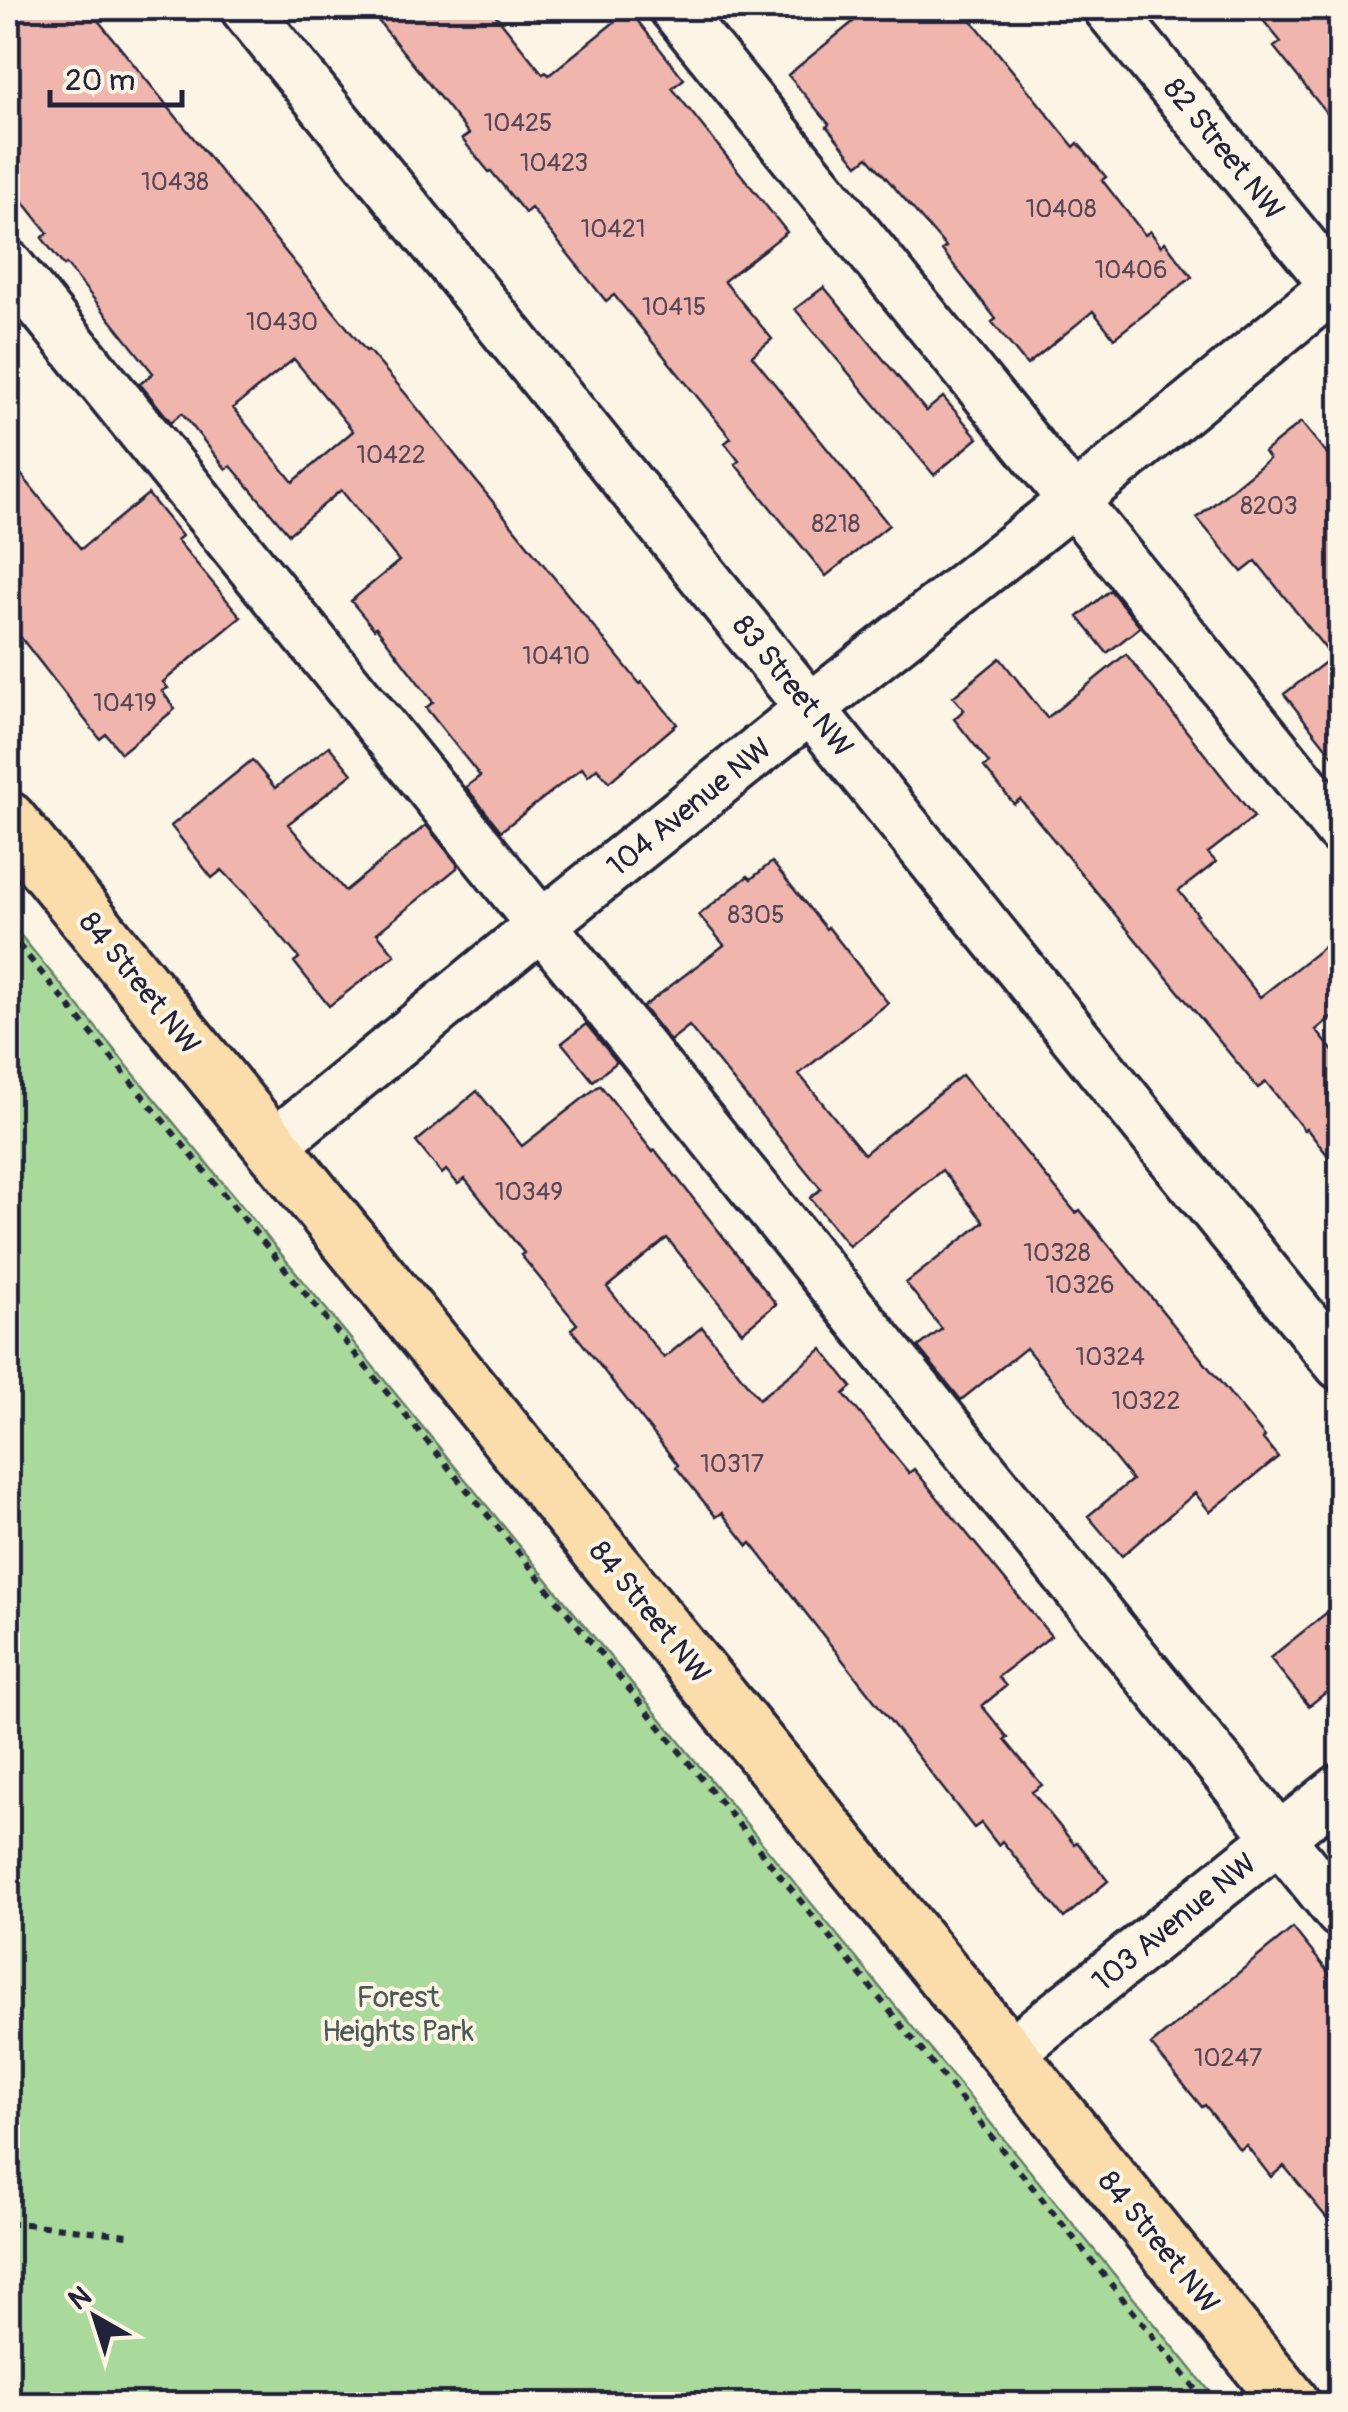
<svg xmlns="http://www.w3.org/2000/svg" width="1348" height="2412" font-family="Pangolin,sans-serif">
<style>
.green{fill:#aada9b;stroke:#667e6b;stroke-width:2.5}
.building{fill:#f0b5ad;stroke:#22223b;stroke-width:2.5;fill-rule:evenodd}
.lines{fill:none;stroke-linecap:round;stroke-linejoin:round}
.minor-casing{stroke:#22223b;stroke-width:55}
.major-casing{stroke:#22223b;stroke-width:62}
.path{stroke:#22223b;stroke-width:6;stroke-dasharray:8 8;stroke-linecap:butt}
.minor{stroke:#fcf5e5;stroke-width:48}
.major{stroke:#faddab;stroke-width:55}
.labels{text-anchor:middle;stroke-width:8;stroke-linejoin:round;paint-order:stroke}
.number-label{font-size:25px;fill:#564758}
.street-label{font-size:30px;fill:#22223b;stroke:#fcf5e5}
.park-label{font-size:30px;fill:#4b5958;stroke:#fcf5e5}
</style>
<rect width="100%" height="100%" fill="#fcf5e5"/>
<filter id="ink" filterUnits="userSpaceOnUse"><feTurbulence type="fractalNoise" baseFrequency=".01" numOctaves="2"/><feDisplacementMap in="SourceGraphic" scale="20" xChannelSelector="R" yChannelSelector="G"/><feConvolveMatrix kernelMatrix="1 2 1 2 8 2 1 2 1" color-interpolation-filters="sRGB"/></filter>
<g filter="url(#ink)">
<!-- green -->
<path class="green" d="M8,920C414,1413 814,1912 1220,2404H8Z"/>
<!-- building -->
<path class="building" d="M8,8H88L366,351L368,350L405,393L640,684L642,682L677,724L609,782L597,768L588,776L582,768L501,831L466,787L480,776L426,708L433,702L376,627L374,629L351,601L399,561L341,490L289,534L231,466L226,469L182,413L171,422L140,384L153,373L66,264L64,266L42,238L48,233L8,182ZM294,359L353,431L293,482L233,408Z
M368,8H490L543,74L546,72L549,75L629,10L684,79L672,88L787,232L724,281L772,339L752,356L889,525L826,576L735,464L739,461L725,443L731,438L614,295L606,301L531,208L525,213L491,171L489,172L462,139L469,134Z
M870,8H962L1074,147L1078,143L1106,177L1102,180L1145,235L1150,231L1161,246L1165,242L1192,277L1114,338L1093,311L1027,365L992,322L996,319L942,250L946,247L868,157L858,165L827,127L829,124L788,75Z
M1253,8H1340V130L1274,47L1281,42Z
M824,287L926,411L943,397L978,438L934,475L795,309Z
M1301,422L1340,470V765L1284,694L1332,657L1256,561L1242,572L1197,518L1269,459L1264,452Z
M8,458L81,549L148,494L182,536L177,540L241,617L163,682L168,688L162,691L175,709L121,753L106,734L100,739L8,621Z
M1110,590L1140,627L1107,653L1078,617Z
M1126,654L1254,817L1208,853L1216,862L1179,891L1198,915L1196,916L1260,997L1340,934V1010L1316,1030L1340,1060V1171L1306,1128L1304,1130L1266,1082L1258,1088L1020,799L1014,804L984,767L989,763L954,719L964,710L953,697L1000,658L1047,718Z
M329,746L352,774L288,824L345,891L426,825L457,864V868L377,933L395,955L329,1006L294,962L299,958L246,895L222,870L212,878L171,826L252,760L275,788Z
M772,862L826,929L828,927L888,1003L799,1074L864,1154L962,1075L1076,1213L1080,1210L1265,1437L1263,1439L1278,1457L1210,1512L1195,1493L1122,1556L1088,1516L1132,1480L1026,1348L961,1400L918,1347L942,1329L906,1283L984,1222L942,1170L849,1246L810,1198L821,1189L689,1026L670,1041L643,1007L724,945L699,915L748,876L751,879Z
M586,1024L617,1062L593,1081L562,1043Z
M600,1085L653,1152L655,1150L776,1304L742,1332L667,1238L607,1287L664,1358L702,1327L759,1399L822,1349L852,1387L844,1394L909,1473L914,1469L1051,1636L998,1677L1006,1686L982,1706L1008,1738L1005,1740L1042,1785L1032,1792L1074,1844L1077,1842L1108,1881L1064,1918L1002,1841L998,1845L981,1823L974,1828L751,1543L748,1546L722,1513L716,1517L676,1467L678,1465L571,1329L577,1324L521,1255L524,1253L465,1179L458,1184L446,1170L442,1174L416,1142L477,1091L522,1146Z
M1340,1602V1681L1309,1706L1270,1658Z
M1293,1928L1340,1987V2234L1284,2166L1271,2177L1246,2145L1240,2150L1205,2105L1202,2107L1151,2045Z"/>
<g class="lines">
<defs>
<path id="minor" d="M245,8L1340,1365
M674,8L1340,830
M1108,8L1340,291
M8,265L1340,1913
M272,1146L540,926L811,708L1074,500L1340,282
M1007,2055L1340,1789"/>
<path id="major" d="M8,820L1292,2404"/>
</defs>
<!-- minor casing -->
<use href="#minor" class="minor-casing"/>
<!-- major casing -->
<use href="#major" class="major-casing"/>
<!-- path -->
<path class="path" d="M8,932L523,1558L1208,2404
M8,2224H26L128,2235"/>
<!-- minor -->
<use href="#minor" class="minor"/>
<!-- major -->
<use href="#major" class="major"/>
</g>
</g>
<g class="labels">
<!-- number labels -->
<g class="number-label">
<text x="518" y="131">10425</text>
<text x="554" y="171">10423</text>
<text x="175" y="190">10438</text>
<text x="1061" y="217">10408</text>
<text x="613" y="237">10421</text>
<text x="1131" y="278">10406</text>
<text x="674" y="315">10415</text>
<text x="282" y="330">10430</text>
<text x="391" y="463">10422</text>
<text x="1269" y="514">8203</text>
<text x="836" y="532">8218</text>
<text x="556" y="664">10410</text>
<text x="125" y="711">10419</text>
<text x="756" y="923">8305</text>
<text x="529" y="1200">10349</text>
<text x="1057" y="1261">10328</text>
<text x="1080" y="1293">10326</text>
<text x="1110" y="1365">10324</text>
<text x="1146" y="1409">10322</text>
<text x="732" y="1472">10317</text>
<text x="1228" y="2066">10247</text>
</g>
<!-- street labels -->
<g class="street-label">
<text transform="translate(1224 149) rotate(51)" y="10">82 Street NW</text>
<text transform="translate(793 686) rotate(51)" y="10">83 Street NW</text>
<text transform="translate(689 807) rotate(-39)" y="10">104 Avenue NW</text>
<text transform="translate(140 983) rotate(51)" y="10">84 Street NW</text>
<text transform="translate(650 1612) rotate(51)" y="10">84 Street NW</text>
<text transform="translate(1174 1922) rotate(-39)" y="10">103 Avenue NW</text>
<text transform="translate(1159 2242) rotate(51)" y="10">84 Street NW</text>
</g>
<!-- park labels -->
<g class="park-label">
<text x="398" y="2007">Forest<tspan x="398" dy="34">Heights Park</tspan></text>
</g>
</g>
<!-- margin -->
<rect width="1348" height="2412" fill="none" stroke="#fcf5e5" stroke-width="40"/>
<rect x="20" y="20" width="1308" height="2372" fill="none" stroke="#22223b" stroke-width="4" filter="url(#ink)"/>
<!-- north arrow -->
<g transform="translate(95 2317) rotate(321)" stroke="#fcf5e5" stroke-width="8" paint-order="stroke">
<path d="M0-8L18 38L0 25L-18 38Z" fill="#22223b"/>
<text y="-15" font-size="28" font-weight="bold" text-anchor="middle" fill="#22223b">N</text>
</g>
<!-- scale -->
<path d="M50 90v15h132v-15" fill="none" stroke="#22223b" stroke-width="5"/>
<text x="65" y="90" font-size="30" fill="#22223b" stroke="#fcf5e5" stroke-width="8" paint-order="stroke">20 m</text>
</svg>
